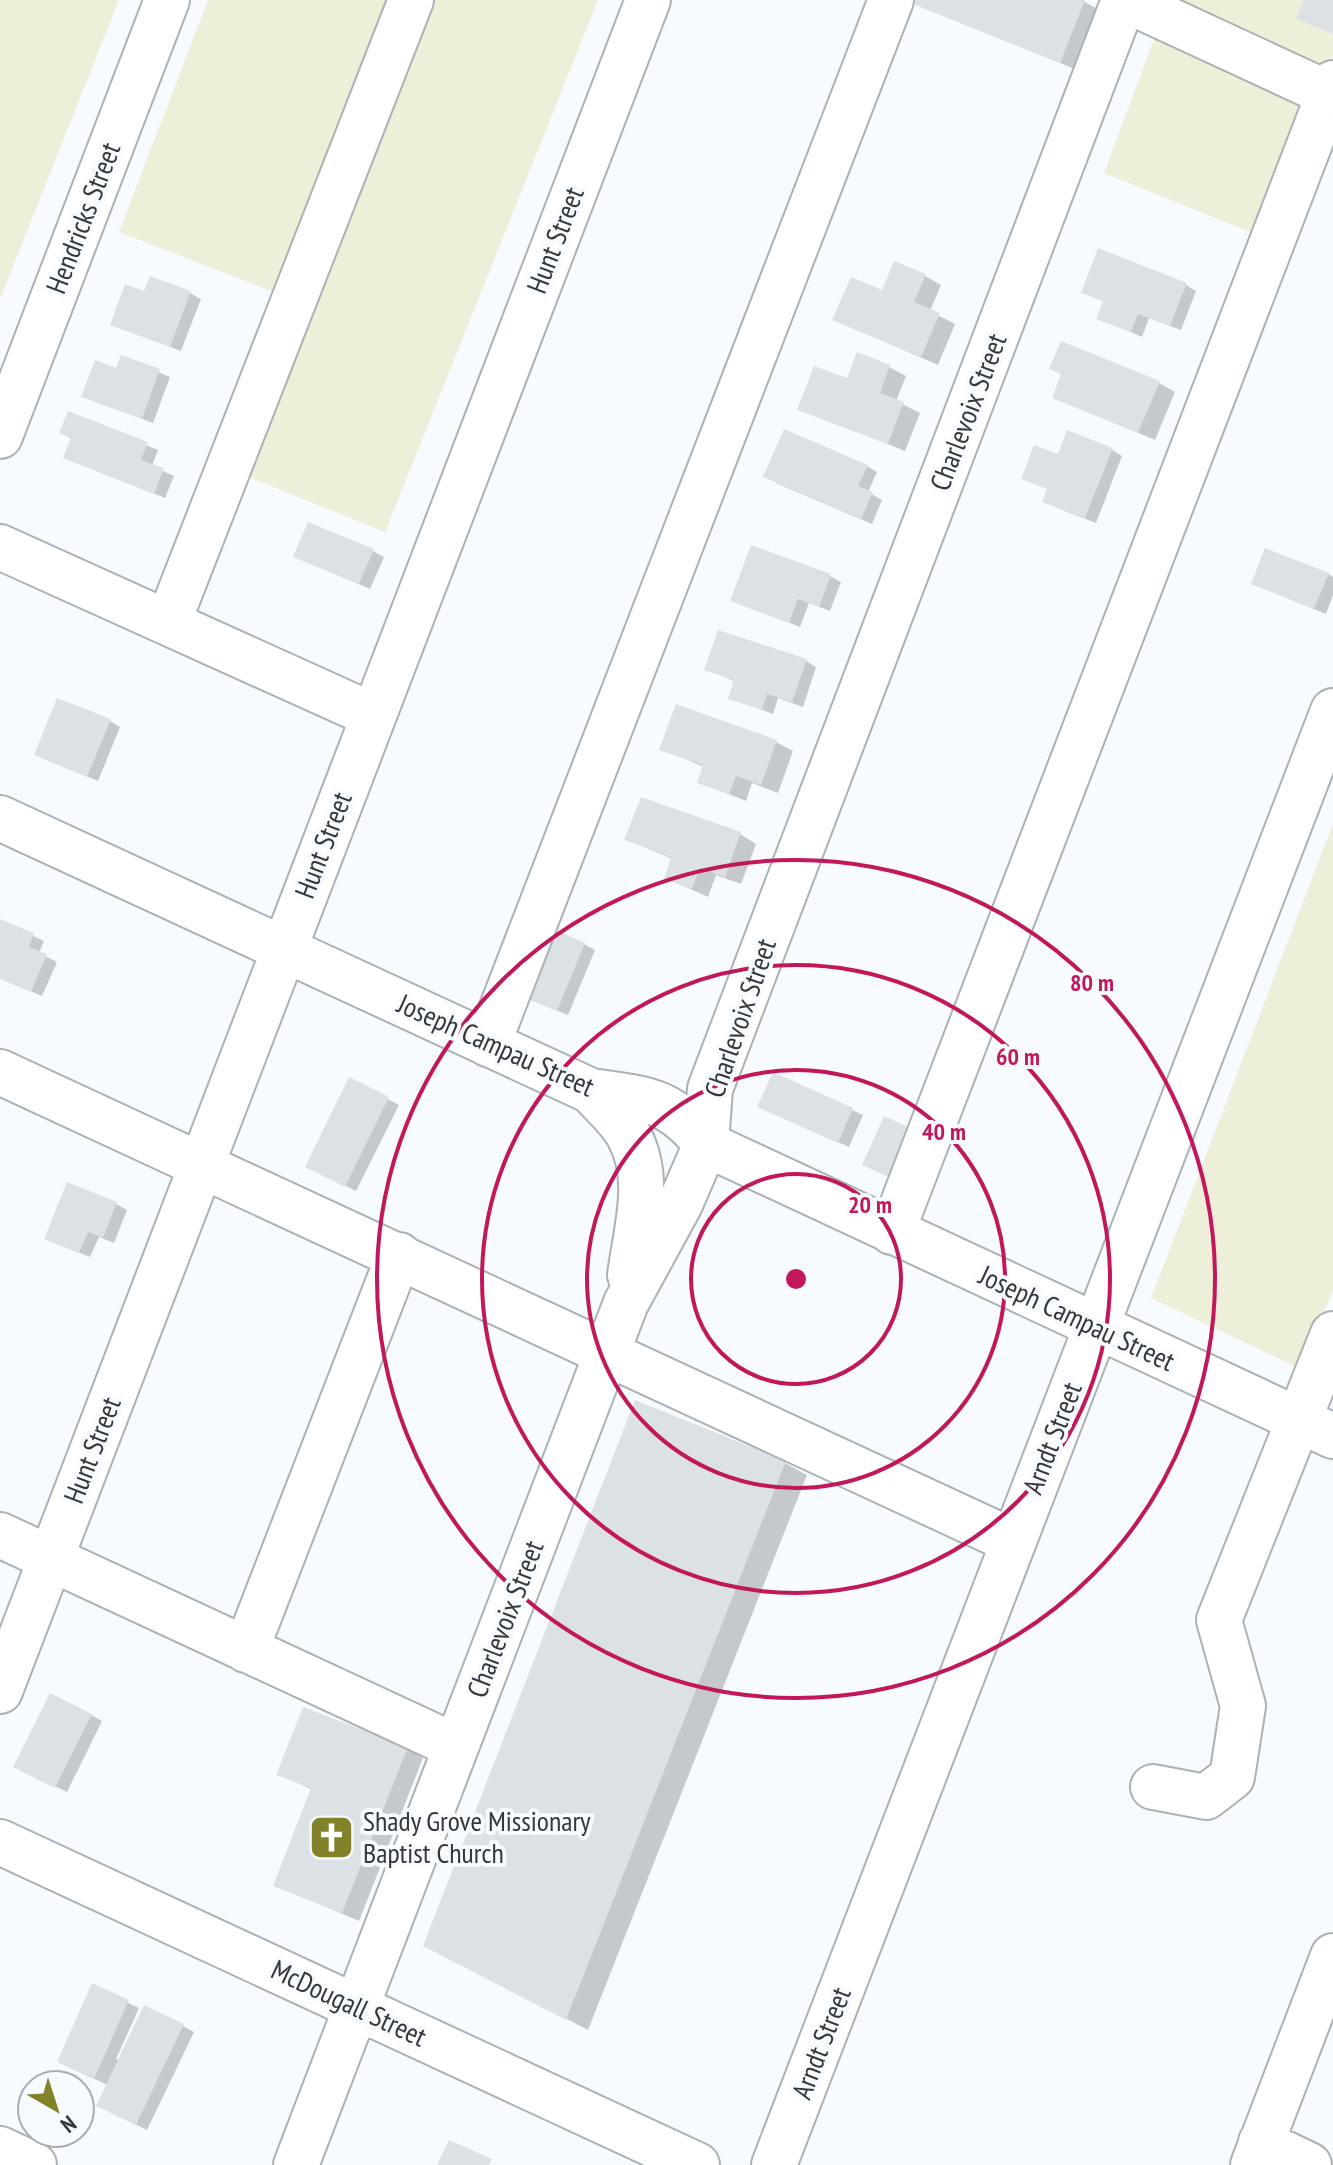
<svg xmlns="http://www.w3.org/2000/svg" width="1333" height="2165" font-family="'PT Sans Narrow',sans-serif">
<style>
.green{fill:#edefd9}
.shadow{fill:#0003}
.building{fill:#dce1e5}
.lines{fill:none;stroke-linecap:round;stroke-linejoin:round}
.minor-casing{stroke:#acb1b4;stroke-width:48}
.minor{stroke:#fff;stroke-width:44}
.ring{fill:none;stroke:#c2185b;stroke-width:4}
.labels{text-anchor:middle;stroke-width:8;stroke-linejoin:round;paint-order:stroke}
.street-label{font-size:28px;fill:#353739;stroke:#f7fbff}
.poi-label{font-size:28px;fill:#353739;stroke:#f7fbff;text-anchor:start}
.centre{fill:#c2185b;stroke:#f7fbff;stroke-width:4}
.ring-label{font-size:24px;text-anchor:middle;font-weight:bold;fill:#c2185b;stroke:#f7fbff;stroke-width:8;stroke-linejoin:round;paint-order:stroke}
</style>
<rect width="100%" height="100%" fill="#f7fbff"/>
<!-- green -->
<path class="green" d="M0,0H119L0,299Z
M208,0H393L282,295L119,232Z
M431,0H598L385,532L241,474Z
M1169,0H1303L1296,19L1333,34V55L1324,77Z
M1155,37L1310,105L1260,236L1104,173Z
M1333,824V1289L1303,1370L1151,1298Z"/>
<!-- shadow -->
<path class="shadow" d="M906,0H1081L1101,11L1077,70Z
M925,276L941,285L930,311L955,324L938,365L835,320L883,293Z
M1186,285L1196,291L1181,330L1149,318L1142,337L1098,318L1105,302L1083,292Z
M190,293L201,299L181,351L112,324L145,294Z
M122,357L170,377L153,423L84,396L118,371Z
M889,367L906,376L896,401L920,413L905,451L800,409L848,381Z
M1063,375L1159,383L1175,392L1155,440L1054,397Z
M69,414L158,450L152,466L174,476L165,498L65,457L72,439L62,433Z
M1112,450L1122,456L1096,523L1055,507L1049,490L1059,457Z
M867,466L877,472L868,492L882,500L872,524L776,483Z
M373,551L384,557L370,589L296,557Z
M1328,574L1333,577V595L1326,614L1254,584Z
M830,576L841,582L830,611L809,603L800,627L733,600Z
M806,661L816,667L803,707L778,698L773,714L731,698L736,682L707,669Z
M110,721L120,727L98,781L47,760Z
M776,742L793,751L778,793L752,783L746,801L699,782L704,767L662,749Z
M740,834L756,844L741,884L716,875L708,897L666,878L673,859L627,840Z
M0,921L44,941L39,953L57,962L42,996L0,978Z
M584,944L595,950L568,1015L535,1002Z
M774,1075L863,1115L849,1147L770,1112Z
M350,1080L399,1105L356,1191L318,1172Z
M116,1204L127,1210L114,1243L99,1237L90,1257L57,1244Z
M636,1402L785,1463L807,1475L588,2030L446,1957Z
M91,1715L102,1721L67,1792L26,1772Z
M407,1749L423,1758L359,1921L275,1885L313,1790L279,1774Z
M93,1986L139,2008L116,2059L120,2060L183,2026L194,2032L147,2130L109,2111L108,2085L70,2068Z"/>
<!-- building -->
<path class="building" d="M903,0H1085L1060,63Z
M1303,0H1333V34L1296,19Z
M1098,248L1187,283L1170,326L1138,314L1131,332L1096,319L1103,301L1081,293Z
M894,261L926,274L914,302L940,313L921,357L832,320L851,277L882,290Z
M150,276L191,291L170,347L110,325L125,284L144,291Z
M1061,341L1160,381L1138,433L1052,398L1061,374L1049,369Z
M857,352L890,365L880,393L904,402L888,444L797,410L814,366L847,378Z
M121,355L160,369L142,419L81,397L95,360L116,368Z
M68,411L148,442L141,460L164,468L154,494L63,458L71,438L59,433Z
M784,429L868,465L858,486L873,492L861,519L763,477Z
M1067,430L1113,448L1085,518L1042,502L1047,489L1021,479L1034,445L1058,454Z
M308,522L374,549L359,584L293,557Z
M751,545L831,574L819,607L798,599L789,623L730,601Z
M1265,548L1329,573L1314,609L1251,584Z
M718,630L807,659L792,702L767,694L762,710L728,699L734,680L704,670Z
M57,698L111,719L87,777L34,755Z
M676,704L777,740L761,785L736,776L729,794L697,783L703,765L659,750Z
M641,797L741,832L725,877L700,868L692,889L664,879L671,857L624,840Z
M0,919L34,933L29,947L47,954L31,992L0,979Z
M551,928L585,943L557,1011L522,997Z
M773,1072L853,1108L838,1143L757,1107Z
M349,1077L389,1097L345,1187L305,1167Z
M884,1116L917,1131L895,1180L862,1165Z
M67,1182L117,1202L103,1238L88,1232L79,1253L44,1239Z
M635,1400L786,1461L566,2020L423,1946Z
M50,1693L92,1714L55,1788L13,1767Z
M303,1707L408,1747L342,1913L273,1886L311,1788L276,1775Z
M92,1983L129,2000L94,2079L57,2062Z
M144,2005L184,2024L136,2125L96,2106Z
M449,2140L492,2159L489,2165H437Z"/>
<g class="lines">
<defs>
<path id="minor" d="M1126,0L1329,94
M0,436L167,0
M0,547L372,715
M168,623L411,0
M0,818L591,1091C646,1099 669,1098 706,1144L1333,1436
M488,1044L891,0
M0,1072L1012,1541
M591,1091C603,1105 619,1118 628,1134C653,1178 636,1229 630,1275
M892,1232L1333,83
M0,1535L455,1746
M246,1650L399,1255
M0,1691L648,0
M1153,1787L1206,1797L1232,1777L1243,1706L1219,1620L1333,1334
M0,1842L697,2165
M1261,2142L1309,2165
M0,2149L34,2165
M296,2165L626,1303L680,1204L706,1144L710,1089L1124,0
M774,2165L1333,711
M1253,2165L1333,1956"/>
</defs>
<!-- minor casing -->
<use href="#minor" class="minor-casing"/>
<!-- minor -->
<use href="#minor" class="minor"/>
</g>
<!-- distance rings -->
<g class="ring">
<circle cx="796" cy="1279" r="105"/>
<circle cx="796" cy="1279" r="209"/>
<circle cx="796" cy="1279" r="314"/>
<circle cx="796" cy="1279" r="419"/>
</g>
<!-- icons -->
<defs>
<symbol id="church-square" viewBox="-11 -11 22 22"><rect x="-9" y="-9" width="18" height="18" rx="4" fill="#82822b" stroke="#f7fbff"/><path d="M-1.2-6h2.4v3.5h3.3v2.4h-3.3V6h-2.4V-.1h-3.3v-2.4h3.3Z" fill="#fff"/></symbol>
</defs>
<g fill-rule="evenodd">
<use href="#church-square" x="306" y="1812" width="51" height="51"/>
</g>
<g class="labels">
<!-- street labels -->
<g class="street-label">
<text transform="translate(83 218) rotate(-69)" y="10">Hendricks Street</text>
<text transform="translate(555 240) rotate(-69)" y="10">Hunt Street</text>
<text transform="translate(968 412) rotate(-69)" y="10">Charlevoix Street</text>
<text transform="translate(323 845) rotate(-69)" y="10">Hunt Street</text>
<text transform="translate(740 1018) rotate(-71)" y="10">Charlevoix Street</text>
<text transform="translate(496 1045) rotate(24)" y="10">Joseph Campau Street</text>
<text transform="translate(1077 1318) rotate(25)" y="10">Joseph Campau Street</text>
<text transform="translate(1052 1438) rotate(-69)" y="10">Arndt Street</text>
<text transform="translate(92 1450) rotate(-69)" y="10">Hunt Street</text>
<text transform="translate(505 1619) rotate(-69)" y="10">Charlevoix Street</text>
<text transform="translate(349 2003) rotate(25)" y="10">McDougall Street</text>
<text transform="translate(821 2043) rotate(-69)" y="10">Arndt Street</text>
</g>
<!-- poi labels -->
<g class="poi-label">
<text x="363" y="1831">Shady Grove Missionary<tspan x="363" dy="32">Baptist Church</tspan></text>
</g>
</g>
<circle cx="796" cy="1279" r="12" class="centre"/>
<g class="ring-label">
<text x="1092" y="991">80 m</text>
<text x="1018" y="1065">60 m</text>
<text x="944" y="1140">40 m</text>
<text x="870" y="1213">20 m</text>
</g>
<!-- north arrow -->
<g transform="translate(56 2109) rotate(141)"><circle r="38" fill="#f7fbff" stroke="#a9adb0" stroke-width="2"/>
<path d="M0-6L14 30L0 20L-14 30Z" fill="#82822b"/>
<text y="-12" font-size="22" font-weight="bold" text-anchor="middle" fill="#353739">N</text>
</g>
</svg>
